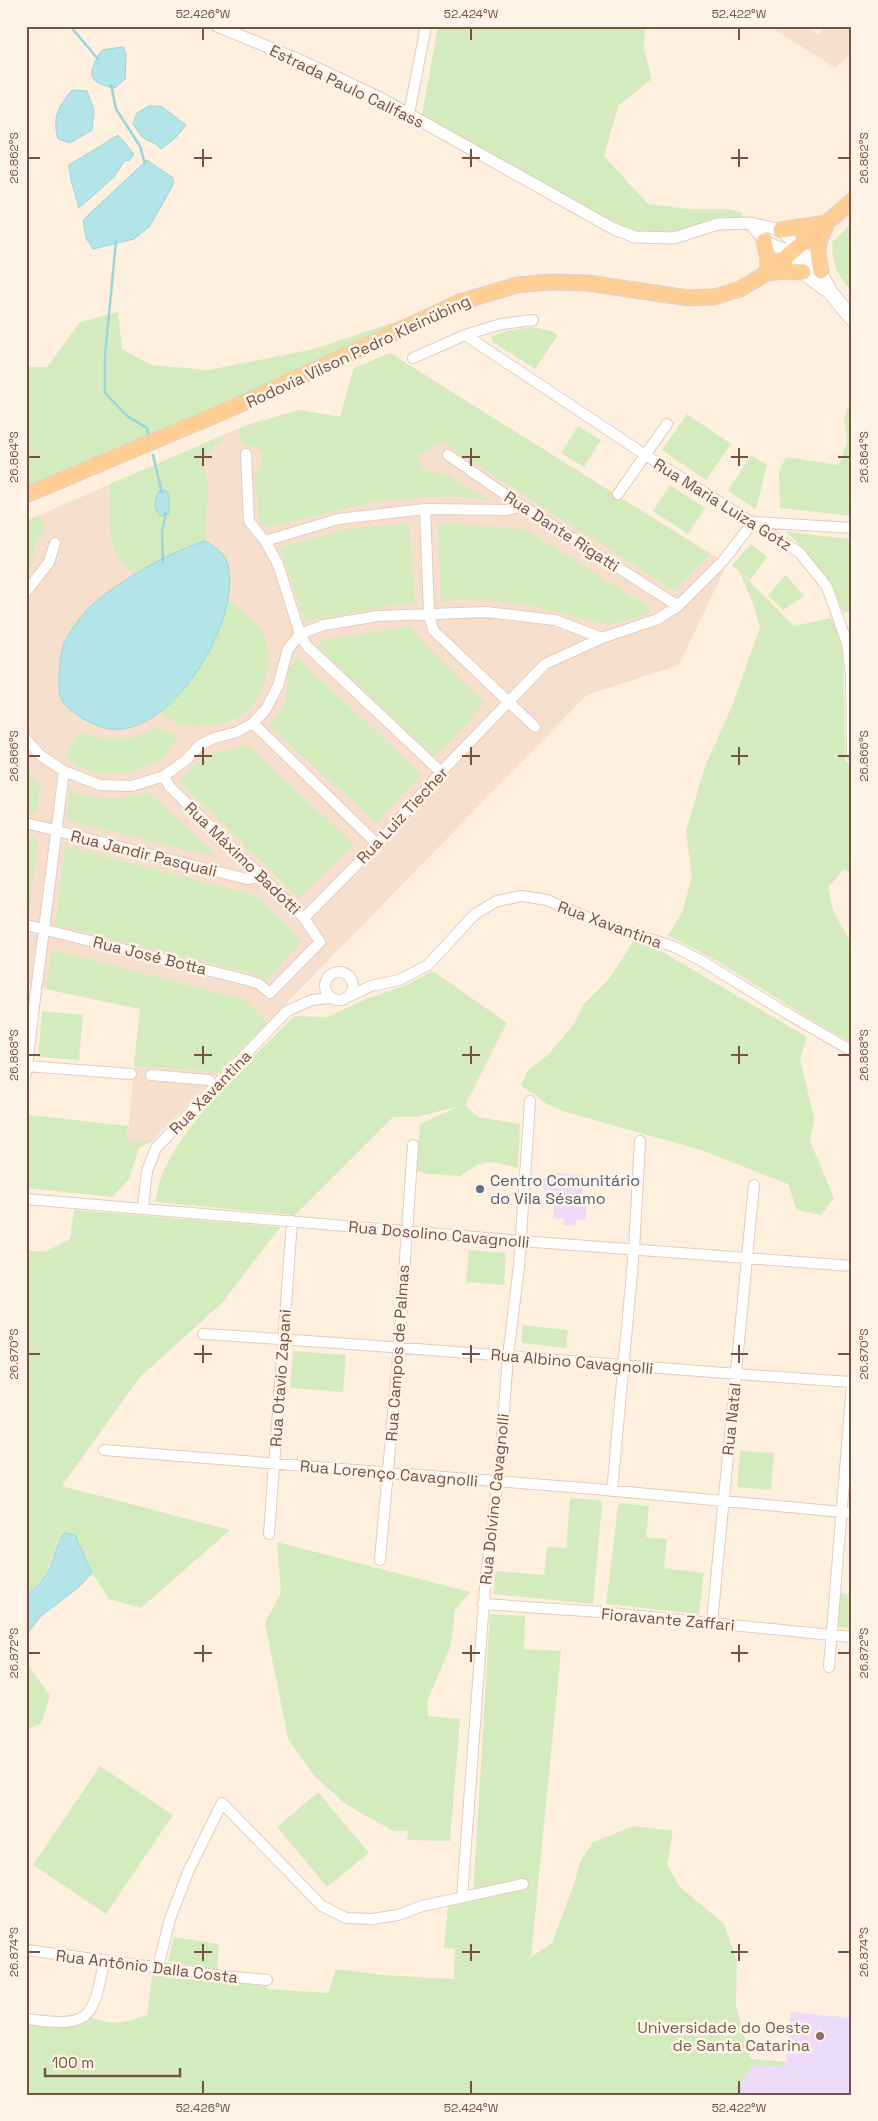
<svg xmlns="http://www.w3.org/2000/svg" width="878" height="2121" font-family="'Space Grotesk',sans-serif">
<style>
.residential{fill:#f6e0cd}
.education{fill:#ecdcfa}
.green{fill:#d4ecbd}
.water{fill:#b3e5e8;stroke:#99d6da}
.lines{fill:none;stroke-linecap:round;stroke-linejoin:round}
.stream{stroke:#99d6da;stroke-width:2.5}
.minor-casing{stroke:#e4ccbe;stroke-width:12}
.tertiary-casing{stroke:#e4ccbe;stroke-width:13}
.secondary-casing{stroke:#eaccbb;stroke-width:16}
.primary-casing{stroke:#dbd2cf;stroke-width:17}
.minor{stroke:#fff;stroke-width:10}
.tertiary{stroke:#fff;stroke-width:11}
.secondary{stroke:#fff;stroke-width:14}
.primary{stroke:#ffce95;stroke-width:15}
.ticks{fill:none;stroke:#755246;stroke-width:2}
.service-dot{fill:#5c6f8a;stroke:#fff3e7;stroke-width:2}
.education-dot{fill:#8d6e63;stroke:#fff3e7;stroke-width:2}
.labels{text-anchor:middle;stroke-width:5;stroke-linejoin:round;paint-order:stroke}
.street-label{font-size:16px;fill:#755246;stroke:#fff3e7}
.service-label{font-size:16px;fill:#4e5e75;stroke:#fff3e7;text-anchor:start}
.education-label{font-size:16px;fill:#785e54;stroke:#fff3e7;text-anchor:end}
.neatline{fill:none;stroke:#755246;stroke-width:2}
.ticks-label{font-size:12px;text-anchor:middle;fill:#755246}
</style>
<rect width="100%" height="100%" fill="#feefdf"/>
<!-- residential -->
<path class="residential" d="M769,26H808L818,35L826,26H852V52L835,68Z
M390,353L727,564L679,665L587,695L152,1141H127L140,1009L26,985V521L249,424L299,410L340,417L354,368Z"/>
<!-- education -->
<path class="education" d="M549,1172L589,1176L588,1186L583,1185L582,1194L588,1195L585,1221L576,1220L575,1226L563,1225L564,1219L553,1218L556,1191L543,1189L544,1178H548Z
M791,2012L852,2018V2095H711L715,2055L786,2062Z"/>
<!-- green -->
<path class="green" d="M438,26H645L644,49L652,79L618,106L604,156L648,204L689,209H729L742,213V217H719L673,235L634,231L603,217L422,115Z
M852,223V291C836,275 833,263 832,242Z
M118,312L122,349L151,365L209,370L314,349L407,318L231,401L26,488V367H47L80,322Z
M532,327L551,331L558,335L535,369L493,342L491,337L506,331Z
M390,353L710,554L675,591L455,451L445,441L419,455L422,469L435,473L446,474L489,500L451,496L376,501L270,527L259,524L255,475L261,467L262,454L256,447L243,445L238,429L299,410L340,417L354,368Z
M848,406L852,408V516L780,508L779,471L786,457L839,465L847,442L844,419Z
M687,414L731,444L706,480L662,450Z
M578,426L601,440L584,467L561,453Z
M226,434L203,460L208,488L205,541L186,547L134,575C103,548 110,522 110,484Z
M751,455L767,465L756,509L728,491Z
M670,485L705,508L688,534L653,511Z
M40,515L45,529C37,540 32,549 33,563L26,572V521Z
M409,523L415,602L305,621L280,548L346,529Z
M438,523L525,529L649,607V614L608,625L533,606L478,599L441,601Z
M786,532L852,539V610L844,613C831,581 812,555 786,532Z
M751,544L767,557L750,580L732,565Z
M739,571L794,626L831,618L843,646L845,761L852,766V872L843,870L828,888L834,913L850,941H852V1043C789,1010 733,965 668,936L683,910L692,877L686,831L705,766L732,706L760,627L752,601Z
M786,575L804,596L783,610L768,595Z
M228,600C241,610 259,622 265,638C274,664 262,703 239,717C235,720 228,721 224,722C201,729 178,729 160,712C194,684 218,643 228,600Z
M410,626L413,632L485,703L435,757L317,647L323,640Z
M298,657L421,775L376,823L268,725L277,715L285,702L289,668Z
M158,727L178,737L160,760L130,773L104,774L77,767L65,757L78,733L107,739L132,738Z
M246,744L354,844L299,898L178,781L208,754L237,748Z
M26,770L40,782L37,814L26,811Z
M70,792C97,799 121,801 148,792L214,853L215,857L67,820Z
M26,836L38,839L29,916L26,915Z
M65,846L250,894L262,900L298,937L300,943L266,981L258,975L55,925Z
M634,940L656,948L807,1037L800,1059L814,1118L810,1141L834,1198L821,1215L797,1210L788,1184L701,1150L562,1111L547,1104L521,1085L529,1069L548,1055L573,1025L585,1003L609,979Z
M51,950L245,1000L267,1023L219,1072L134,1066L140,1009L46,989Z
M433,971L507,1023L465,1105L478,1117L520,1124L518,1168C491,1161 484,1157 461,1176L428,1174L416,1170L420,1124L460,1106L416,1117H393L295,1215L155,1202C158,1192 159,1181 163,1172C192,1112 249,1062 294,1016L327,1017L366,999L404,986Z
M42,1011L83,1015L79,1060L38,1057Z
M29,1115L128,1126L127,1141H152L139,1148L129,1179L112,1197L26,1188V1146Z
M74,1210L280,1227L223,1302L139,1378L62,1486L230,1530L141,1608L109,1599L92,1573L58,1540C52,1563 45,1580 26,1596V1250L45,1252L70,1239Z
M469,1250L506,1253L504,1285L466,1282Z
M523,1325L568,1330L566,1348L524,1343L521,1341Z
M293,1351L346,1355L343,1392L290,1388Z
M740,1451L774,1453L771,1490L737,1487Z
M570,1498L599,1500L602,1503L593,1604L493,1594L496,1571L544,1575L547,1547L566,1548Z
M621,1503L649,1506L646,1537L667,1539L664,1568L704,1573L699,1614L606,1604L618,1506Z
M277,1542L470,1592L455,1610L451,1645L427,1702L428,1716L460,1719L450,1841L407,1840L409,1831H393L347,1805L314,1776L288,1739L265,1623L281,1592Z
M839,1593L852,1594V1628L836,1627Z
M490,1614L525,1616L524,1649L561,1651L531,1957L552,1943L574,1884L580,1862L593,1842L634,1826L673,1831L667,1864L680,1887L724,1924L737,1961L736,2007L751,2059L786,2062V2067L753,2065L743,2080L739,2095H26V2025C47,2028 68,2025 87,2016C115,2026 119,2024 147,2015L152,1975L218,1982L267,1983V1989L328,1993L336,1969L382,1975L454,1979L455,1949L444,1948L448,1905L473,1897Z
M26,1662L50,1696L41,1724L26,1730Z
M100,1766L173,1815L106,1914L33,1865Z
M318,1792L369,1853L327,1887L277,1827Z
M174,1937L219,1944L217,1970L168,1961Z"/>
<!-- water -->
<path class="water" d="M123,47L126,55L125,79L115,88C85,83 88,72 102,50Z
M72,90L87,91L94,111L92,130L70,143L58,139C52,116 58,108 72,90Z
M149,106H161L186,125L176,137L161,149L156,144L142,137L133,124L137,113Z
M118,135L134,154L129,161L125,160L114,177L79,208L71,180L69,165Z
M147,160L173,178V185L150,226L134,239L93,249L86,238L83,220Z
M166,490L169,496V514L160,516C153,507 154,501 159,491Z
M205,541C215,547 225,553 228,565C242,620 170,743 105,728C92,725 64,710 60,696C57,685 60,654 64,643C69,632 80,618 88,609C112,584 172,551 205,541Z
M65,1533L75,1535L92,1573L79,1587L41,1616L26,1635V1596C35,1589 47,1576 51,1565C56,1553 56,1543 65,1533Z"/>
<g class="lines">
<!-- stream -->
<path class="stream" d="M70,26L98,59
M111,85L116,109L140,146L145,164
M116,241L105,356V393L127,416L147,428L149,438
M153,455L162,493
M163,563L162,531L166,513"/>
<defs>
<path id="minor" d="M409,114L426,26
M465,335L647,456L800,553L827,587L847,643L851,674L852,755
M413,358L465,335L501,324L533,320
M246,454L249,521L265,541L278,564L300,634L307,646L441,772
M448,455L522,506L678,606
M618,494L667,424
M425,509L429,613L433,630L535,727
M265,541L338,519L425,509L508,510L522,506
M723,561L753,522L852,528
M26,592L49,562L55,543
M253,723L377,844
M26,739L41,756L64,771L100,785L132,786L164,776L186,760L200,745L214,738L237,732L253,723L266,709L278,686L288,649L300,634L324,625L378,616L486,612L555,620L602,638
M26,823L247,879L261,877
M304,918L377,844L441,772L545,664L602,638L658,619L678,606L719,565
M26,925L247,980L259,984L270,993L320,942L304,918L169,786L164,776
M325 986a14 14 0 1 1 28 0a14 14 0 1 1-28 0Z
M37,984L64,771
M350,996L371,986L399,980L428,965L475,914L497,901L522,896L547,900L605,925L675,947L702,961L788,1014L852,1051
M26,1066L131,1074
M26,1074L36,990
M151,1075L209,1080
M26,1199L521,1241L852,1266
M143,1208L147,1171L156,1148L287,1011L312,1000L330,998
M203,1334C420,1347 635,1368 852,1382
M104,1450L595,1489L852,1513
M612,1491L634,1250L640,1141
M269,1534L292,1221
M380,1560L399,1346L413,1145
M483,1604L600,1612L852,1637
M712,1622L754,1185
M829,1667L852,1384
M462,1897L486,1575L500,1463L508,1356L519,1266L530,1101
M26,1950L223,1976L267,1980
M158,1967L170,1919L188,1872L222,1803L322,1906L346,1918L372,1919L398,1915L422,1906L523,1884
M26,2019C89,2027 93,2022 104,1961"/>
<path id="tertiary" d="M217,26L297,59L380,98L614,229L635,237L674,238L718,224L750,223L781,230L791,240L795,251C771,247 765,243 750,223"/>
<path id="secondary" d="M795,251L813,260L831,293L852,319
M795,251L803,272L829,291"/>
<path id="primary" d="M781,230L826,223
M764,241L768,259L767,273
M821,271C817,252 816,244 826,226
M768,273L783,271L803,272
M26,495L237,406L460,302L517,285L551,282L588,283L688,298L714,297L740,289L767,273L852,201"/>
</defs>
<!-- minor casing -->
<use href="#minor" class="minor-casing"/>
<!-- tertiary casing -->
<use href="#tertiary" class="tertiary-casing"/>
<!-- secondary casing -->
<use href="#secondary" class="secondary-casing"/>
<!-- primary casing -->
<use href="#primary" class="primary-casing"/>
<!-- minor -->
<use href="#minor" class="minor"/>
<!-- tertiary -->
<use href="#tertiary" class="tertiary"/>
<!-- secondary -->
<use href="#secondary" class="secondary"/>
<!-- primary -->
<use href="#primary" class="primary"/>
</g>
<!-- ticks -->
<path class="ticks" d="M203,28V40M471,28V40M739,28V40M203,149V167M471,149V167M739,149V167M28,158H40M194,158H212M462,158H480M731,158H748M838,158H850M203,448V466M471,448V466M739,448V466M28,457H40M194,457H212M462,457H480M731,457H748M838,457H850M203,747V765M471,747V765M739,747V765M28,756H40M194,756H212M462,756H480M731,756H748M838,756H850M203,1046V1064M471,1046V1064M739,1046V1064M28,1055H40M194,1055H212M462,1055H480M731,1055H748M838,1055H850M203,1345V1363M471,1345V1363M739,1345V1363M28,1354H40M194,1354H212M462,1354H480M731,1354H748M838,1354H850M203,1645V1662M471,1645V1662M739,1645V1662M28,1653H40M194,1653H212M462,1653H480M731,1653H748M838,1653H850M203,1944V1961M471,1944V1961M739,1944V1961M28,1952H40M194,1952H212M462,1952H480M731,1952H748M838,1952H850M203,2081V2094M471,2081V2094M739,2081V2094"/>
<!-- markers -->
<circle class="service-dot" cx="480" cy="1189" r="5"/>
<circle class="education-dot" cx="820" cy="2036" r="5"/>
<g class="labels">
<!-- street labels -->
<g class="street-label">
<text transform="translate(347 86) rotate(26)" y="6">Estrada Paulo Callfass</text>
<text transform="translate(358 351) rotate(-25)" y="6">Rodovia Vilson Pedro Kleinübing</text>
<text transform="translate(723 504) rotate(32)" y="6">Rua Maria Luiza Gotz</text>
<text transform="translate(562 531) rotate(33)" y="6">Rua Dante Rigatti</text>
<text transform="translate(402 815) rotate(-47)" y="6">Rua Luiz Tiecher</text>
<text transform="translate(144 853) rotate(14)" y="6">Rua Jandir Pasquali</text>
<text transform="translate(243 858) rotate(44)" y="6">Rua Máximo Badotti</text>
<text transform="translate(610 924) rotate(20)" y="6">Rua Xavantina</text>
<text transform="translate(150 955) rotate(14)" y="6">Rua José Botta</text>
<text transform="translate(210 1092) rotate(-46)" y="6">Rua Xavantina</text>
<text transform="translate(439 1234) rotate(5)" y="6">Rua Dosolino Cavagnolli</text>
<text transform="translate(397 1353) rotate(-86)" y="6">Rua Campos de Palmas</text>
<text transform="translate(572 1361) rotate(5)" y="6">Rua Albino Cavagnolli</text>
<text transform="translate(280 1378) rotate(-86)" y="6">Rua Otavio Zapani</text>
<text transform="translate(731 1419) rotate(-84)" y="6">Rua Natal</text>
<text transform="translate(389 1473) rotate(5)" y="6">Rua Lorenço Cavagnolli</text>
<text transform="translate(494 1499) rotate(-84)" y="6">Rua Dolvino Cavagnolli</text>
<text transform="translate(668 1619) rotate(5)" y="6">Fioravante Zaffari</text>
<text transform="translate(147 1966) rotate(7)" y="6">Rua Antônio Dalla Costa</text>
</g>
<!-- service labels -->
<g class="service-label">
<text x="490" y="1186">Centro Comunitário<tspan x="490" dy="18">do Vila Sésamo</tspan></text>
</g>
<!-- education labels -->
<g class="education-label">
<text x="810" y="2033">Universidade do Oeste<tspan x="810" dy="18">de Santa Catarina</tspan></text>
</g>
</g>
<!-- border -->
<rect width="878" height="2121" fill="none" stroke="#fff3e7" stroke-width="55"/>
<!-- scale -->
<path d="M45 2068v8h135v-8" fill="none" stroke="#755246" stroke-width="2.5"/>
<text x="52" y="2068" font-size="15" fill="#755246" stroke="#fff3e7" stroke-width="4" paint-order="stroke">100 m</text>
<rect x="28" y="28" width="822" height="2066" class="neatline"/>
<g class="ticks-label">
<text x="203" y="18">52.426°W</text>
<text x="471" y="18">52.424°W</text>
<text x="739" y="18">52.422°W</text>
<text transform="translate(14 158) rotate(-90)" y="4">26.862°S</text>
<text transform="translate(864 158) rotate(-90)" y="4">26.862°S</text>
<text transform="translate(14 457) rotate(-90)" y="4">26.864°S</text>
<text transform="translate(864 457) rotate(-90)" y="4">26.864°S</text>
<text transform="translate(14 756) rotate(-90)" y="4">26.866°S</text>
<text transform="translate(864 756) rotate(-90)" y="4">26.866°S</text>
<text transform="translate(14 1055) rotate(-90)" y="4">26.868°S</text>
<text transform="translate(864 1055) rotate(-90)" y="4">26.868°S</text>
<text transform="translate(14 1354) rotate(-90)" y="4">26.870°S</text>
<text transform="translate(864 1354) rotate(-90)" y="4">26.870°S</text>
<text transform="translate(14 1653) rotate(-90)" y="4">26.872°S</text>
<text transform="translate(864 1653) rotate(-90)" y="4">26.872°S</text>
<text transform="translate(14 1952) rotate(-90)" y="4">26.874°S</text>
<text transform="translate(864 1952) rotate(-90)" y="4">26.874°S</text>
<text x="203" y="2112">52.426°W</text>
<text x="471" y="2112">52.424°W</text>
<text x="739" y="2112">52.422°W</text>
</g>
</svg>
